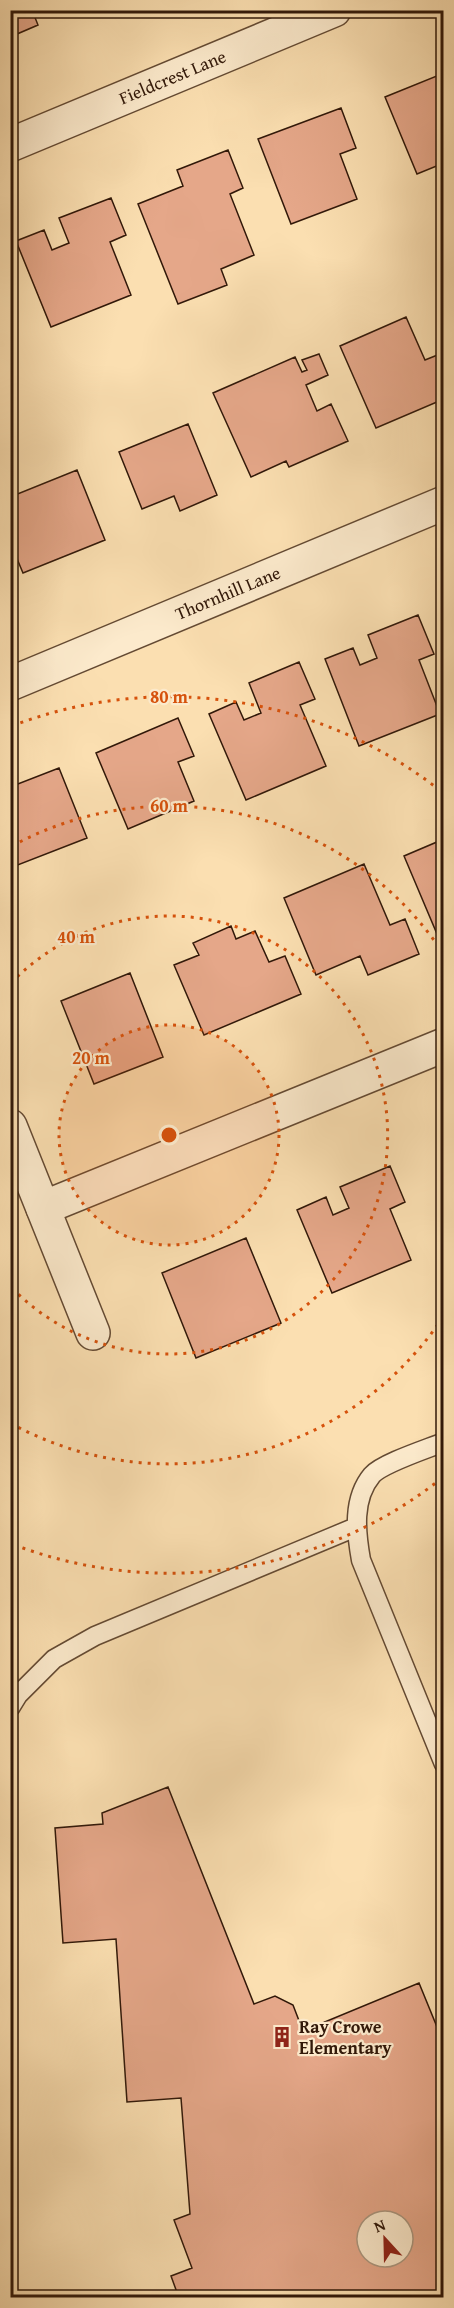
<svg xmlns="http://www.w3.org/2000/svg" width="454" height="2308" font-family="'Gentium Book Plus',serif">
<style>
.building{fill:#e5a789;stroke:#311809;stroke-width:1.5;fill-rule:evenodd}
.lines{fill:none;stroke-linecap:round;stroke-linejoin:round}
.lane-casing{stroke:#644a33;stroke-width:21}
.street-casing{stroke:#644a33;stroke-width:36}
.lane{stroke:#fceacc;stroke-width:18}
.street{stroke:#fceacc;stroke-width:33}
.ring{fill:none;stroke:#d6520c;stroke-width:3;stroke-dasharray:3 6}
.labels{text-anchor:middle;stroke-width:4.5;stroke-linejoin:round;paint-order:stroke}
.street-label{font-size:18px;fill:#311809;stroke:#fceacc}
.poi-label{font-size:18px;font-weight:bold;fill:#311809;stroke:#fceacc;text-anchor:start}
.centre{fill:#d6520c;stroke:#fceacc;stroke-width:3}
.ring-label{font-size:18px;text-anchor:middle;font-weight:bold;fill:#d6520c;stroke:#fceacc;stroke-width:4.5;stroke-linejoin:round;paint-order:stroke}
</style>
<rect width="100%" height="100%" fill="#fbdfb1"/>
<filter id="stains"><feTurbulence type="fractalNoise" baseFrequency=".00333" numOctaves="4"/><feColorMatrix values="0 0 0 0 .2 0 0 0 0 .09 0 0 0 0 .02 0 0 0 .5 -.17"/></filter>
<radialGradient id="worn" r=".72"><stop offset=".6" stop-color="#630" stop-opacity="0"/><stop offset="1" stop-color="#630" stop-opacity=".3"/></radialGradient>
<!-- building -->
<path class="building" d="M10,10H32L38,25L10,37Z
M67,10H83L69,16Z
M444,73V163L417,174L385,97Z
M341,108L356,148L340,154L357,199L291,224L258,139Z
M228,150L243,188L230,194L254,255L221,269L227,285L178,304L138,204L183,186L177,170Z
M111,198L126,235L110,242L131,295L51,327L16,241L44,230L52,250L69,243L59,218Z
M10,309L17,324L10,327Z
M406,317L425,360L440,354L444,361V399L376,428L340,346Z
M319,354L328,375L306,385L317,411L331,404L348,441L289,467L286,461L251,477L213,393L295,357L302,372L307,370L302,360Z
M188,424L217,495L180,511L174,496L142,509L119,452Z
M77,470L105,540L23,573L10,542V497Z
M418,615L434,654L419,660L440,714L359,746L325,659L353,648L360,665L377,658L368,635Z
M299,662L315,699L300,705L326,766L246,800L209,714L236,702L244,720L261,713L249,683Z
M178,718L194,756L178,762L194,801L128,829L96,753Z
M59,768L87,838L10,868V787Z
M444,839V940L440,941L404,856Z
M364,864L390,925L405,919L419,954L368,975L360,956L316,975L284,898Z
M231,926L236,939L255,931L269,962L285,956L301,994L204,1035L174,965L199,955L193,943Z
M130,973L163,1057L94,1084L61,1001Z
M390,1166L405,1202L390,1209L411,1260L332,1293L297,1210L326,1197L333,1215L349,1208L340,1187Z
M246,1238L281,1323L196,1358L162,1273Z
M168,1787L254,2004L275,1996L293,2005L303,2031L419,1983L444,2044V2298H179L171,2276L192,2268L174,2220L190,2214L181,2098L127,2102L116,1939L63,1943L55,1828L103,1824L102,1813ZM367,2221H403V2257H367Z"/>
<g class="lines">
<defs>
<path id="lane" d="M444,1442C427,1449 383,1463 372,1475C352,1499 356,1532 361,1560L444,1764
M10,1708L18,1695L54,1659L95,1636L356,1527"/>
<g id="street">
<path id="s1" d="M10,145L334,10"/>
<path id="s2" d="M10,684L444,503"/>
<path d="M10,1126L93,1333"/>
<path d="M43,1208L444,1045"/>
</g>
</defs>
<!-- lane casing -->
<use href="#lane" class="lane-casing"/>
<!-- street casing -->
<use href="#street" class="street-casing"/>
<!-- lane -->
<use href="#lane" class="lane"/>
<!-- street -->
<use href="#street" class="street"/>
</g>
<!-- distance rings -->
<circle cx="169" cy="1135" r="110" fill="#d6520c" fill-opacity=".12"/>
<g class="ring">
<circle cx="169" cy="1135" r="110"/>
<path d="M11 983A219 219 0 1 1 11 1287"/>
<path d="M443 1317A329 329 0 0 1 12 1424M12 846A329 329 0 0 1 443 953"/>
<path d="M442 1478A438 438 0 0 1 12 1544M12 726A438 438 0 0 1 442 792"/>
</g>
<!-- icons -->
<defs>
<symbol id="building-bare" viewBox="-9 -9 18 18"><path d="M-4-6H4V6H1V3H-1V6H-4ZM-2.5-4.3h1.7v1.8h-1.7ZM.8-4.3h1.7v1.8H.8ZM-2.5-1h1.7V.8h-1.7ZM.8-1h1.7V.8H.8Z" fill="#8f2418" stroke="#fceacc" stroke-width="2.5" paint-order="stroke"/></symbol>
</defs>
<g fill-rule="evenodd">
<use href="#building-bare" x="267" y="2022" width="30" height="30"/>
</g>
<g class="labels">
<!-- street labels -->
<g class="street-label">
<text dy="6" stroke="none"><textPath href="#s1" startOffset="176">Fieldcrest Lane</textPath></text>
<text dy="6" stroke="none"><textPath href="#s2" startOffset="236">Thornhill Lane</textPath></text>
</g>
<!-- poi labels -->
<g class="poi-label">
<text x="299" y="2033">Ray Crowe<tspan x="299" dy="21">Elementary</tspan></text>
</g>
</g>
<circle cx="169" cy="1135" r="9" class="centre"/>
<g class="ring-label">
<text x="169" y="703">80 m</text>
<text x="169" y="812">60 m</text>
<text x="76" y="943">40 m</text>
<text x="91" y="1064">20 m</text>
</g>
<!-- margin -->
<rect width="454" height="2308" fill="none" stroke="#fbdfb1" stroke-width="36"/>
<rect x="12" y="12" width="430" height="2284" fill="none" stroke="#311809" stroke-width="3"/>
<rect x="18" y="18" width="418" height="2272" fill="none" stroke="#311809" stroke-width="1.5"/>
<!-- north arrow -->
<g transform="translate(385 2239) rotate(338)"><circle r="28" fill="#fceacc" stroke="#ab967e" stroke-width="1.5"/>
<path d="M0-4.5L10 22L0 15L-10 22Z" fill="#8f2418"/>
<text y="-9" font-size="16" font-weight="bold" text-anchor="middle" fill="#311809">N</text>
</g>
<rect width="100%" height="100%" filter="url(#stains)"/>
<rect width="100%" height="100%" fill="url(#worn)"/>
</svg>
